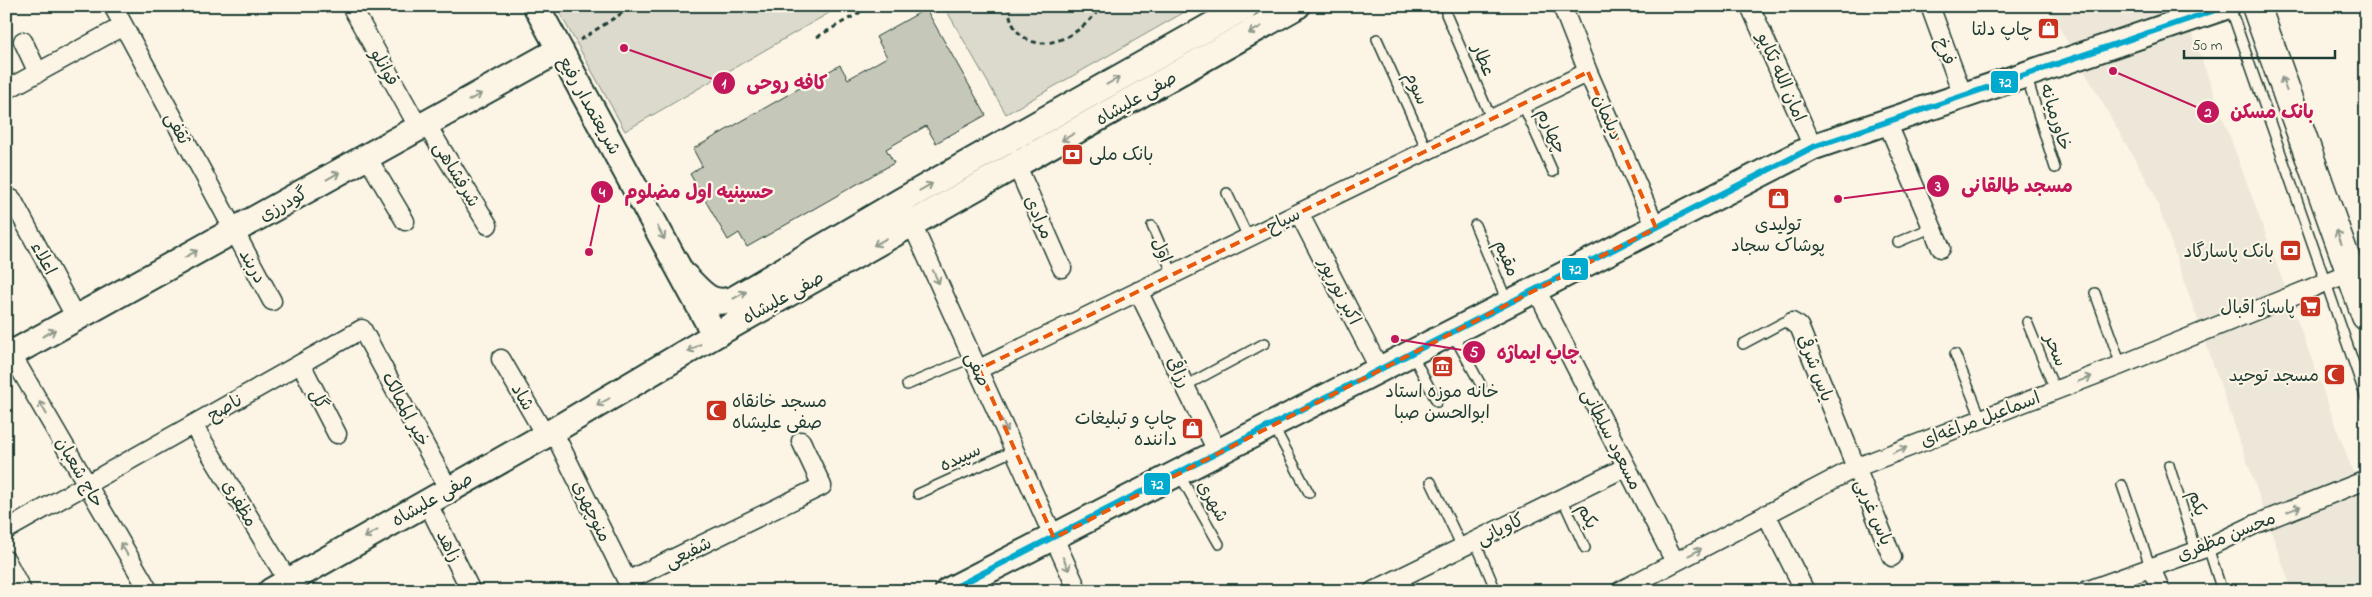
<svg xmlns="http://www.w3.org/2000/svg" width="2372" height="597" font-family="'Indie Flower','Playpen Sans Arabic',sans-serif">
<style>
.built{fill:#ece7d8}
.green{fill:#dcdacc;stroke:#7e8c80}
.building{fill:#c5c7b9;stroke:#1f3d34}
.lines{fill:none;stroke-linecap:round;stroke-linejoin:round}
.lane-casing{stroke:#1f3d34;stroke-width:12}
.street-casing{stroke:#1f3d34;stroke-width:21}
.secondary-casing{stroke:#1f3d34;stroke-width:29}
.primary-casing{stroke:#1f3d34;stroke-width:31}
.path{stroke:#1f3d34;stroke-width:3;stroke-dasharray:5 4;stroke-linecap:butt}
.lane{stroke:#fcf5e5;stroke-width:9}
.street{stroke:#fcf5e5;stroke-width:18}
.secondary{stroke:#fcf5e5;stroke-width:25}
.primary{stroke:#fcf5e5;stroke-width:28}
.bus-1-casing{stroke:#fcf5e5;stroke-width:10}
.bus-1{stroke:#00a9ce;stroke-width:6}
.oneway{stroke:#8e998c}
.marked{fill:none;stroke:#e8590c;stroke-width:4;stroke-dasharray:10 6;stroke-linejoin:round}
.labels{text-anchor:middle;stroke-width:4.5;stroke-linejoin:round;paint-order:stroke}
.poi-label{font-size:18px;fill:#1f3d34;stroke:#fcf5e5;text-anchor:end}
.street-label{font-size:18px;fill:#1f3d34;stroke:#fcf5e5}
.leader{fill:none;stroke:#c2185b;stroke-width:2}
.callout-dot{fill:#c2185b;stroke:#fcf5e5;stroke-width:2}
.mark-label{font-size:15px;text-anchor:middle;font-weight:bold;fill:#fff}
.callout-label{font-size:19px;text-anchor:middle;font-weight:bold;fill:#c2185b;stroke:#fcf5e5;stroke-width:4.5;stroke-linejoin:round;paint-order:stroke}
.line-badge{stroke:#fcf5e5;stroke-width:2}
.badge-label{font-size:14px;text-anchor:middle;font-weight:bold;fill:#fff}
</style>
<rect width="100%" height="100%" fill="#fcf5e5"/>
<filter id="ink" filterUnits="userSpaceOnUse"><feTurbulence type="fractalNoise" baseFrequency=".02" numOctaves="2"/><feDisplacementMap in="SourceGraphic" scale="10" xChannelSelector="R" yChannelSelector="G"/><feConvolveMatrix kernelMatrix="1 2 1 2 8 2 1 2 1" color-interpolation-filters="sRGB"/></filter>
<g filter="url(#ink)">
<!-- built -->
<path class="built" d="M2047,6H2182L2366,508V591H2292L2153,191Z"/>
<!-- green -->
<path class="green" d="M556,6H841L625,131Z
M944,6H1195L1006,114Z"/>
<!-- building -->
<path class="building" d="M926,9L986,115L936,143L926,126L886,149L894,163L747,247L739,233L728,240L690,174L702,166L693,149L840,65L848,79L887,57L876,37Z"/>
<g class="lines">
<defs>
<path id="lane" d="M2230,7L2366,398
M1446,14L1491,118
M1377,39L1427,150
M2026,75L2055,168
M1522,103L1553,172
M1227,193L1248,237
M1475,225L1507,301
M1152,226L1173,274
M1898,242L1933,227
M2095,293L2121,365
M2027,322L2055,390
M1453,334L1481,385
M1743,344L1784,322H1792
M1412,354L1437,402
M1955,354L1981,418
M907,385L973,357
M1185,386L1265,343
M1273,425L1309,493
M2169,465L2196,551
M1179,474L1219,544
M1431,482L1462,547
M2122,485L2150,566
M918,494L1015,450
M1562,498L1585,548
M1475,541L1496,591
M2208,547L2222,591
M1403,576L1410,591"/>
<path id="street" d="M113,6L272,301
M351,6L419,128
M1562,6L1588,72L1656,228
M1750,6L1813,147
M1930,6L1963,96
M23,41L38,73
M6,90L123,26
M1887,122L1941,248
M426,124L488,225
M367,157L405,221
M1017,166L1062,268
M12,199L76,318
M907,213L1078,591
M1299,213L1380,370
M1536,289L1675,562
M1138,291L1218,453
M1792,322L1799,326L1892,557
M6,345L149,591
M501,359L545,435
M301,364L337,434
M979,369L1588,72
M193,425L288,581
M553,431L632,591
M427,502L471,591
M1766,514L1805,591
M6,530L362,329L449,490
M6,560L22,591
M2150,566L2161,591
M627,581L822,486L801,441
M1373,591L1626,467
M1620,591L1855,468L2121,365L2351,272
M2086,591L2208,547L2256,524L2366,480"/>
<path id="secondary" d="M536,6L715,335
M685,276C701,292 710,307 734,299L901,201L1246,6
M6,357L559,50
M271,591L553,431L715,335L1297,6
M948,591L1813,147L2227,6"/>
<path id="primary" d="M2256,6L2366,316"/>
</defs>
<!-- lane casing -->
<use href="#lane" class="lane-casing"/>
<!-- street casing -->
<use href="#street" class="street-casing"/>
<!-- secondary casing -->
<use href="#secondary" class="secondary-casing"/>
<!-- primary casing -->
<use href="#primary" class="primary-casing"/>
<!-- path -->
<path class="path" d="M1009,6C1009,16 1012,25 1018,32C1042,59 1086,31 1101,6
M817,37L871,6
M580,40L633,6"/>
<!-- lane -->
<use href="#lane" class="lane"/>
<!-- street -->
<use href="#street" class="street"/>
<!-- secondary -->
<use href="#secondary" class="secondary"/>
<!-- primary -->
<use href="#primary" class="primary"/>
<defs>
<path id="bus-1" d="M948,591L1813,147L2227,6"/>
</defs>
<!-- bus-1 casing -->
<use href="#bus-1" class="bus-1-casing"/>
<!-- bus-1 -->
<use href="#bus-1" class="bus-1"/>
</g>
<!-- one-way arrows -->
<defs><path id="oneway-shaft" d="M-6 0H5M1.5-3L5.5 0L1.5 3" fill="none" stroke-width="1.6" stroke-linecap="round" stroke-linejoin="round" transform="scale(1.25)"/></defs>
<g class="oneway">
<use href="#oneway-shaft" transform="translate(1255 30) rotate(150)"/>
<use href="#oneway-shaft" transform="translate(1113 81) rotate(-29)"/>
<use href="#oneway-shaft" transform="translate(2284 84) rotate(-110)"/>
<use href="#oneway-shaft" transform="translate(475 97) rotate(-29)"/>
<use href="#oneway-shaft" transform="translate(1068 137) rotate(150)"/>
<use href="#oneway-shaft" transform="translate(333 176) rotate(-29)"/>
<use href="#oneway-shaft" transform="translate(926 187) rotate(-29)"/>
<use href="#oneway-shaft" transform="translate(661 233) rotate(61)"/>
<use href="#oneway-shaft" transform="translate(2339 237) rotate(-110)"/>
<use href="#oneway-shaft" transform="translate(880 242) rotate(151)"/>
<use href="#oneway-shaft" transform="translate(191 254) rotate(-29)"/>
<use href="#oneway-shaft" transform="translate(936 277) rotate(65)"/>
<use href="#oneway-shaft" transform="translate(740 295) rotate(-29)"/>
<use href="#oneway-shaft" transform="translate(49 333) rotate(-29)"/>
<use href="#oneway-shaft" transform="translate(694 348) rotate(149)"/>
<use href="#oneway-shaft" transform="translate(2085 379) rotate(-21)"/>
<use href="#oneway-shaft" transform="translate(603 402) rotate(150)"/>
<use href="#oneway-shaft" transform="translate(43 408) rotate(-120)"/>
<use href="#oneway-shaft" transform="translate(1004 425) rotate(66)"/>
<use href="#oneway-shaft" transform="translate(1900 450) rotate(-22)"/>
<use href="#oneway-shaft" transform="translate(2294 509) rotate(-22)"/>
<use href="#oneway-shaft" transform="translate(371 534) rotate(150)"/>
<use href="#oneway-shaft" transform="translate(124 549) rotate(-120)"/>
<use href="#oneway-shaft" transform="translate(1695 552) rotate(-28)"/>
<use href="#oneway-shaft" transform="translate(1066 564) rotate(65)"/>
</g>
</g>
<!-- marked area -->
<path class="marked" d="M1588,72L1656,228L1054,538L979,369Z"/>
<!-- icons -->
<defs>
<symbol id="shop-square" viewBox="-11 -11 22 22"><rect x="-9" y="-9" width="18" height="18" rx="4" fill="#c8321e" stroke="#fcf5e5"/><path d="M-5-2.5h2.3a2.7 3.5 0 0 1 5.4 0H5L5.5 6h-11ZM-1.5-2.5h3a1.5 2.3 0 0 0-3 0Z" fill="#fff"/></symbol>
<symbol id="bank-square" viewBox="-11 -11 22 22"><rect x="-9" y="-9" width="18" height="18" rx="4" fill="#c8321e" stroke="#fcf5e5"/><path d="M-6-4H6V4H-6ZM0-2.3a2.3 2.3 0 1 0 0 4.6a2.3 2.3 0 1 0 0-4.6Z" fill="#fff"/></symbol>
<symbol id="supermarket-square" viewBox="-11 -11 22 22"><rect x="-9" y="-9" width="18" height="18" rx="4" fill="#c8321e" stroke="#fcf5e5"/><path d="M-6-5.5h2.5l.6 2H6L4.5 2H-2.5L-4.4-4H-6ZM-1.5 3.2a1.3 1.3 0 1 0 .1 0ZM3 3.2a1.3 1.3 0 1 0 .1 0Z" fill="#fff"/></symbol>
<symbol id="museum-square" viewBox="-11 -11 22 22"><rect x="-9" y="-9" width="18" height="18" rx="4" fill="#c8321e" stroke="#fcf5e5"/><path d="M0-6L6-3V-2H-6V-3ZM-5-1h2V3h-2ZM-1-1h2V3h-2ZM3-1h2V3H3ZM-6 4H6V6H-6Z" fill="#fff"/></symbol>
<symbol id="mosque-square" viewBox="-11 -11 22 22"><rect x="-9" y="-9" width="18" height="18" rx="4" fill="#c8321e" stroke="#fcf5e5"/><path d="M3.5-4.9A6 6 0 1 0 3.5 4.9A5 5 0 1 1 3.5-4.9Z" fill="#fff"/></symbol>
</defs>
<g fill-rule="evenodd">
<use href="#shop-square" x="2036" y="16" width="25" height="25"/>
<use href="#bank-square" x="1060" y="142" width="25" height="25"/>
<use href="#shop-square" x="1766" y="186" width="25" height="25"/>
<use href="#bank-square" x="2278" y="238" width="25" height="25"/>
<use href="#supermarket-square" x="2298" y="294" width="25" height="25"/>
<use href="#museum-square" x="1430" y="354" width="25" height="25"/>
<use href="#mosque-square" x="2322" y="362" width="25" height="25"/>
<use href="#mosque-square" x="704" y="398" width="25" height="25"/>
<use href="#shop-square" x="1180" y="416" width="25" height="25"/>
</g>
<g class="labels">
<!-- poi labels -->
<g class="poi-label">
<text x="2033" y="35">چاپ دلتا</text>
<text x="1089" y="160" text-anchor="start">بانک ملی</text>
<text x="1778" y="230" text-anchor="middle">تولیدی<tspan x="1778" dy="21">پوشاک سجاد</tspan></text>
<text x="2274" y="257">بانک پاسارگاد</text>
<text x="2295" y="313">پاساژ اقبال</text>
<text x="2319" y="381">مسجد توحید</text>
<text x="1442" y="397" text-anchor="middle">خانه موزه استاد<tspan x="1442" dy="21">ابوالحسن صبا</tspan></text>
<text x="732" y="407" text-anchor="start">مسجد خانقاه<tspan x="732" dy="21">صفی علیشاه</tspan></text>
<text x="1177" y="424">چاپ و تبلیغات<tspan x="1177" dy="21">داننده</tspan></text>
</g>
<!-- street labels -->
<g class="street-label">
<text transform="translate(1946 51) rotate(70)" y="6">فرخ</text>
<text transform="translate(1484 60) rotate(67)" y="6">عطار</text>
<text transform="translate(385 67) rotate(61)" y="6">قوانلو</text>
<text transform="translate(1782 77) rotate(66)" y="6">امان الله تکاپو</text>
<text transform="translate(1417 88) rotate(66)" y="6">سوم</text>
<text transform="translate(1136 98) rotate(-30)" y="6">صفی علیشاه</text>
<text transform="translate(590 105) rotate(61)" y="6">شریعتمدار رفیع</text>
<text transform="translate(1608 117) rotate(66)" y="6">دیلمان</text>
<text transform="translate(2056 117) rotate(73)" y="6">خاورمیانه</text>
<text transform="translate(178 128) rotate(62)" y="6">ثقفی</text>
<text transform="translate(1552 131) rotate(66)" y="6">چهارم</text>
<text transform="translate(457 174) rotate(59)" y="6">شرفشاهی</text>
<text transform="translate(283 204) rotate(-29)" y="6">گودرزی</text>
<text transform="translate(1039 217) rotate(66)" y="6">مرادی</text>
<text transform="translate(1283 220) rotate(-26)" y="6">سیاح</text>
<text transform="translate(1162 250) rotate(66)" y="6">اول</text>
<text transform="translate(44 258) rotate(62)" y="6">اعلاء</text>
<text transform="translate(1507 258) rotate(67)" y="6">مقیم</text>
<text transform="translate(253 266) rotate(61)" y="6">دربند</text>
<text transform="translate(1340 291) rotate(63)" y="6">اکبر نورپور</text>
<text transform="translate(783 297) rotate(-29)" y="6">صفی علیشاه</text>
<text transform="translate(2056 350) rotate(68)" y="6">سحر</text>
<text transform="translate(1816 368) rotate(69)" y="6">یاس شرقی</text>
<text transform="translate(978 369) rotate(66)" y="6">صفی</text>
<text transform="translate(1179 372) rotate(65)" y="6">رزاقی</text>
<text transform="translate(523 397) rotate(60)" y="6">شاد</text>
<text transform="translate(319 399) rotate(63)" y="6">گل</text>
<text transform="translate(225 407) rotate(-30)" y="6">ناصح</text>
<text transform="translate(406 409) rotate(62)" y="6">خیر الممالک</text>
<text transform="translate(1980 419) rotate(-21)" y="6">اسماعیل مراغه‌ای</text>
<text transform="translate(1612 439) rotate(63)" y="6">مسعود سلطانی</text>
<text transform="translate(960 457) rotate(-25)" y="6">سپیده</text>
<text transform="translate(80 472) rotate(60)" y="6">حاج شعبان</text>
<text transform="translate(432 499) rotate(-30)" y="6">صفی علیشاه</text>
<text transform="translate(1213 501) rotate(60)" y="6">شهری</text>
<text transform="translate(240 503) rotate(59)" y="6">مظفری</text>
<text transform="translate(2198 503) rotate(73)" y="6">یکم</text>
<text transform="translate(592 511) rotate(64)" y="6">منوچهری</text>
<text transform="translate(1874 512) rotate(67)" y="6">یاس غربی</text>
<text transform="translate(1588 516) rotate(65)" y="6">یکم</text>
<text transform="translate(1500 529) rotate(-26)" y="6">کاویانی</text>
<text transform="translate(2226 536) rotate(-22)" y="6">محسن مظفری</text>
<text transform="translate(449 546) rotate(63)" y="6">زاهد</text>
<text transform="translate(688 552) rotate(-26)" y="6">شفیعی</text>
</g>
</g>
<!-- callouts -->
<path class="leader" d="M624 48L724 83M2113 71L2208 112M1838 199L1938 186M589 252L602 192M1395 339L1474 352"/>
<g class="callout-dot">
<circle cx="624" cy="48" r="5"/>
<circle cx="2113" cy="71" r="5"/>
<circle cx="1838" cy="199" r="5"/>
<circle cx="589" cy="252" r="5"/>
<circle cx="1395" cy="339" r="5"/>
<circle cx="724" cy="83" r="12"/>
<circle cx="2208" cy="112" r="12"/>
<circle cx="1938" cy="186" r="12"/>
<circle cx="602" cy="192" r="12"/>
<circle cx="1474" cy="352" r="12"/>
</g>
<g class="mark-label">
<text x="724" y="88">1</text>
<text x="2208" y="117">2</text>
<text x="1938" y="191">3</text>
<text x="602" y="197">4</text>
<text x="1474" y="357">5</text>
</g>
<g class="callout-label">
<text x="787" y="89">کافه روحی</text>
<text x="2272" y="118">بانک مسکن</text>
<text x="2017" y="192">مسجد طالقانی</text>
<text x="699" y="198">حسینیه اول مضلوم</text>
<text x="1538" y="359">چاپ ایماژه</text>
</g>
<g class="line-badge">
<rect x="1990" y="70" width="29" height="24" rx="5" fill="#00a9ce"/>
<rect x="1561" y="257" width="28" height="24" rx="5" fill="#00a9ce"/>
<rect x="1143" y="472" width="28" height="24" rx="5" fill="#00a9ce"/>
</g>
<g class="badge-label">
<text x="2005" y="87">72</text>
<text x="1575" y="274">72</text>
<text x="1157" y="489">72</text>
</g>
<!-- margin -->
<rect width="2372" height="597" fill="none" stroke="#fcf5e5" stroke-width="25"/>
<rect x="12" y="12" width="2347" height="572" fill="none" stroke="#1f3d34" stroke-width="2" filter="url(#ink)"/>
<!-- scale -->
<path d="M2184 50v8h151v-8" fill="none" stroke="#1f3d34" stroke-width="2.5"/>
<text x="2192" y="50" font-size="15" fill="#1f3d34" stroke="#fcf5e5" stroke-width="4" paint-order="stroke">50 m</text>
</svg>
